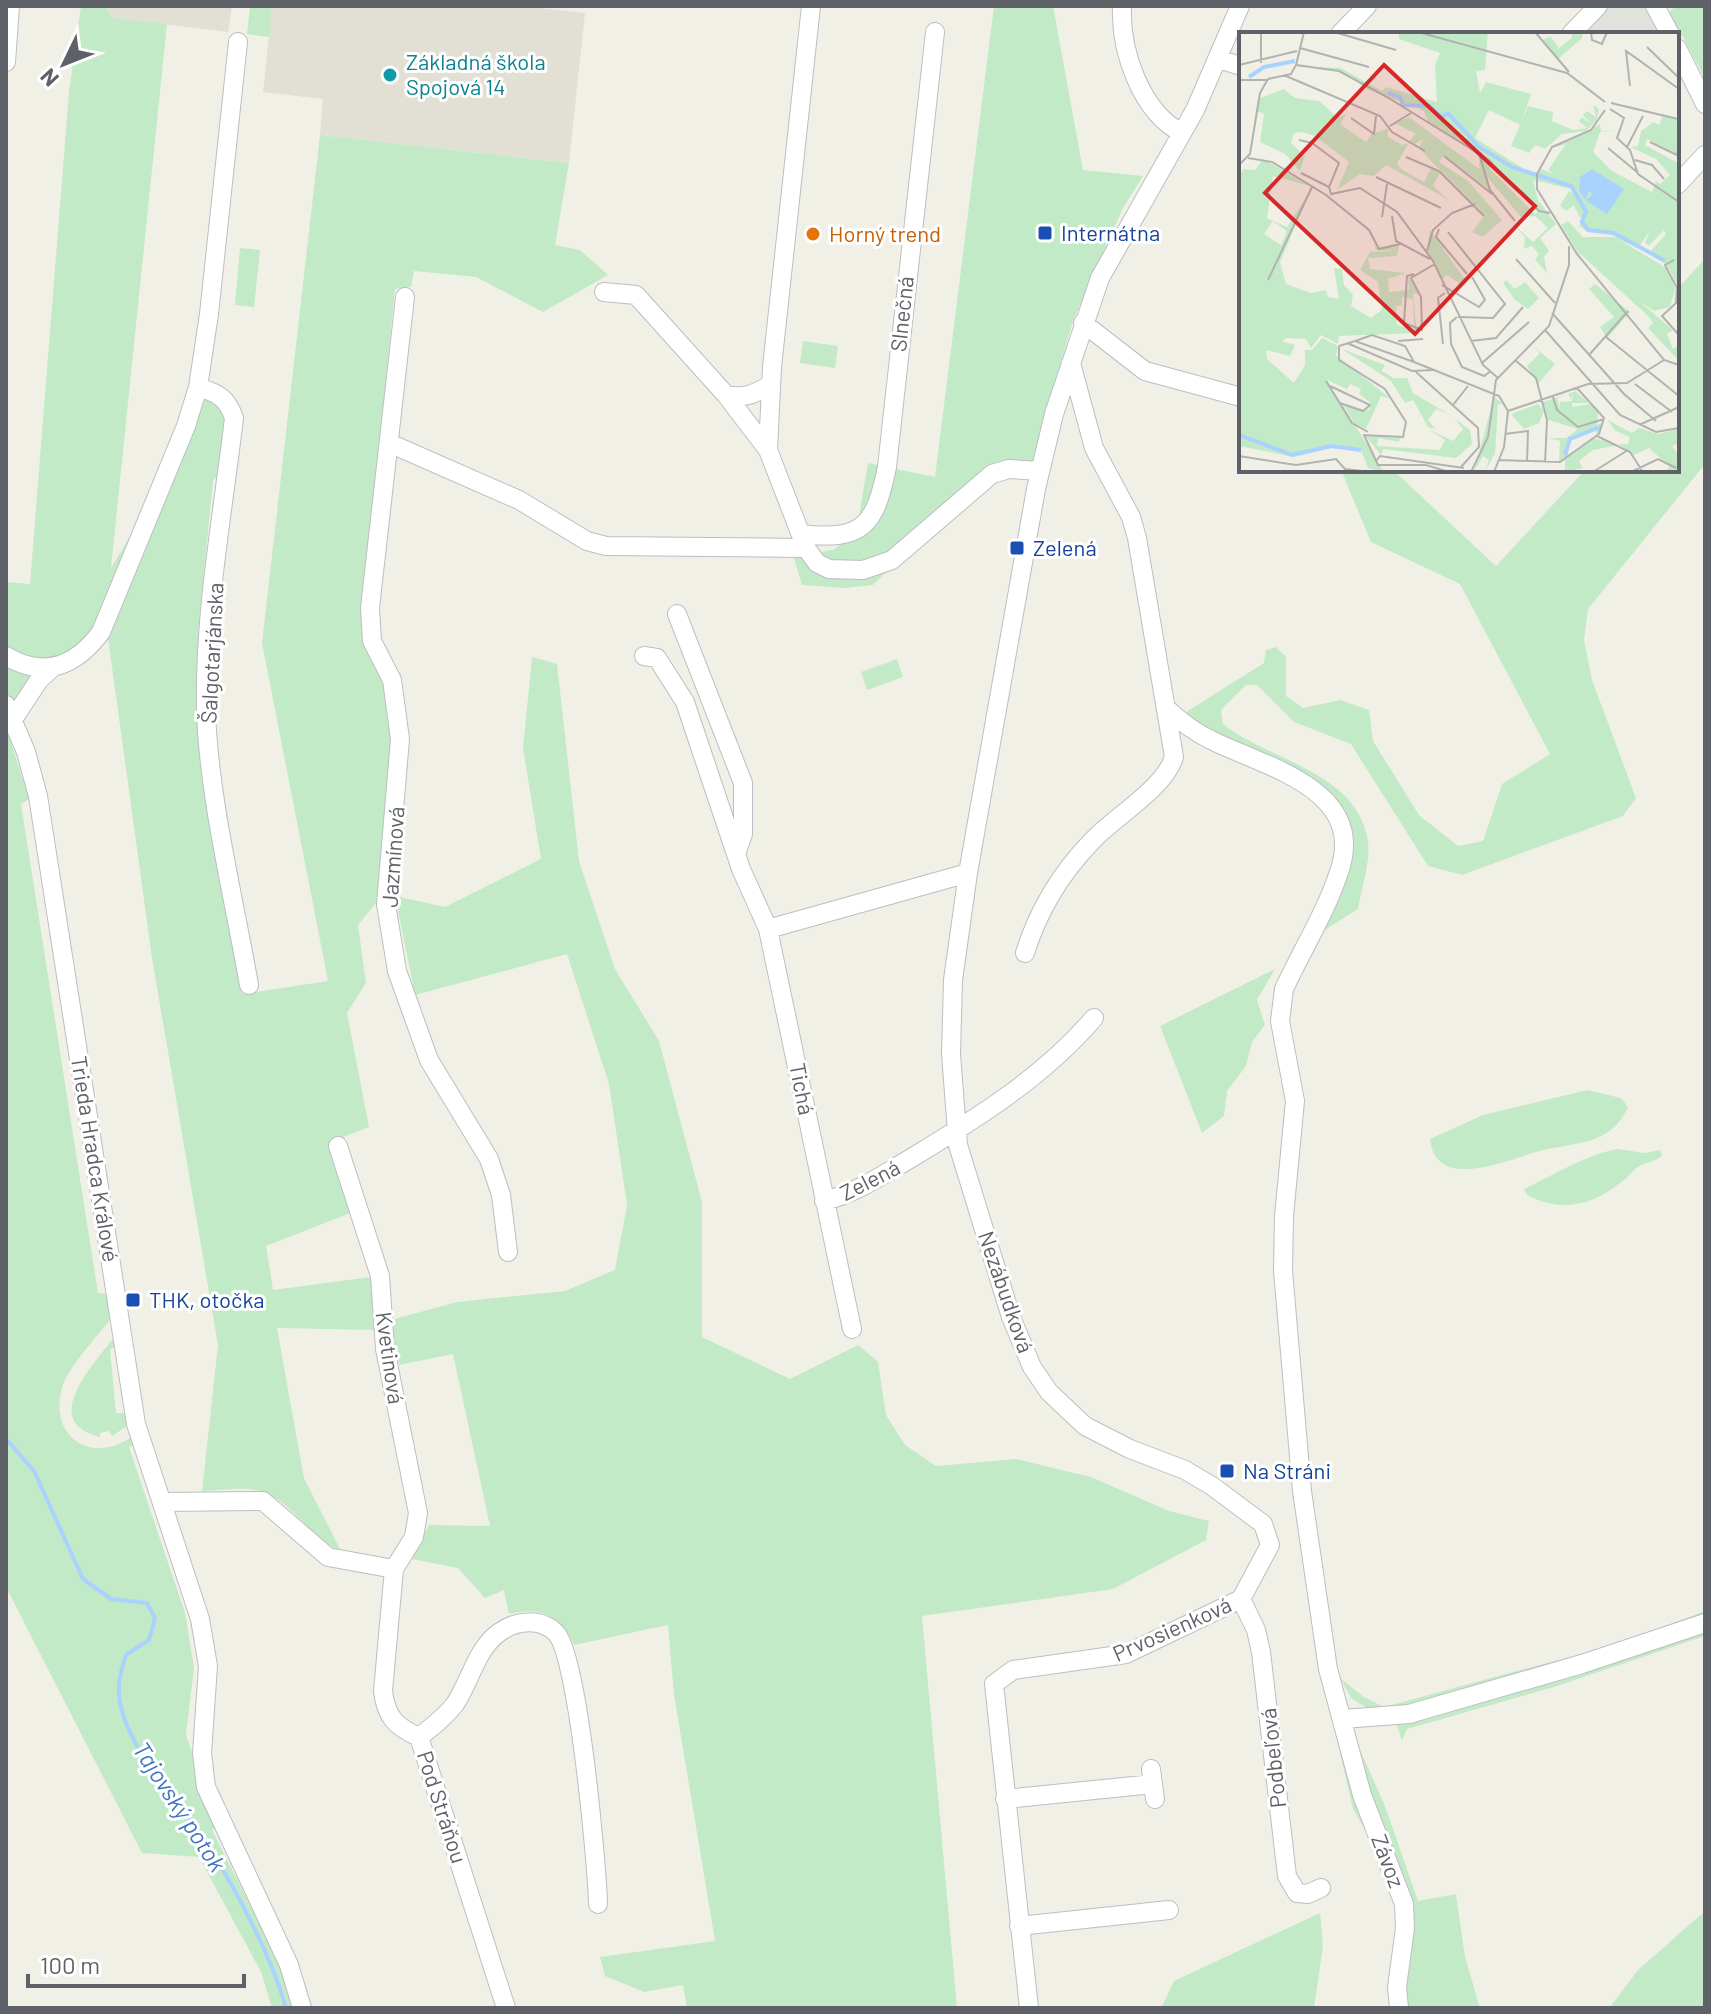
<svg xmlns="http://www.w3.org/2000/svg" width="1711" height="2014" font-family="Barlow,sans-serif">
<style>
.industrial{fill:#e2e2dc}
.education{fill:#e2e0d5}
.green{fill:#c3eac6}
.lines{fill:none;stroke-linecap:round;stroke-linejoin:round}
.stream{stroke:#aad2ff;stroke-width:4}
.street-casing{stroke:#bcbec3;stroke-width:20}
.street{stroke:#fff;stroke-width:18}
.culture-dot{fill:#0f9aa8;stroke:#fff;stroke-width:3}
.transit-dot{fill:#1a4fb4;stroke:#fff;stroke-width:3}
.food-dot{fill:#e8710a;stroke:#fff;stroke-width:3}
.labels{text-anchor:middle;stroke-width:6;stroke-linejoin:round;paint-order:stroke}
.culture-label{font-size:22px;fill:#0d838f;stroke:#fff;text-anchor:start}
.transit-label{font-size:22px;fill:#164399;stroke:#fff;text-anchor:start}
.food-label{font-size:22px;fill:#c56008;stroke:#fff;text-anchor:start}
.street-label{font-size:22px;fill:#5e6268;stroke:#fff}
.water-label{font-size:24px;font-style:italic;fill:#4074c3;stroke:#fff}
.inset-river{fill:none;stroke:#aad2ff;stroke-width:4}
.inset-road{fill:none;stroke:#b2b3b0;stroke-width:2}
.view{fill:#d62828;fill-opacity:0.15;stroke:#d62828;stroke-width:4}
.inset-edge{fill:none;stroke:#5e6268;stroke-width:4}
</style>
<rect width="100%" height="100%" fill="#f1f0e7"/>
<!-- industrial -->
<path class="industrial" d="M1585,6H1663L1662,34H1559Z"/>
<!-- education -->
<path class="education" d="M106,6H232L228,32L113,18Z
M272,6H523L585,13L569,163L320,135L323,99L263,92Z"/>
<!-- green -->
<path class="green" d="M81,6H106L113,18L167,24L111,568L140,520L188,396L218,403L226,419L220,474L213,480L198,633L202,634L201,750L242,994L328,981L262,643L320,135L569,163L555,245L580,250L608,275L543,312L476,277L414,271L411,287L395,289L362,614L386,686L393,747L376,903L358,925L366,983L347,1013L369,1127L328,1143L353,1212L266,1246L273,1290L371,1277L374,1330L277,1328L304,1478L341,1551C310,1539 292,1500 260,1491C243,1486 219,1491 202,1491L218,1345L152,958L108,638L83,664L52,678L6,718V582L30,584L69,92Z
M250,6H272L269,37L247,34Z
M994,6H1053L1083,170L1143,176L1123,208L1073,321L1028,476L979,480L873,585L845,588L802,585L794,558L835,549L857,527L868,463L935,477Z
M1676,6H1705V79L1682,35L1677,39L1654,26Z
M240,248L260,250L254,307L235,305Z
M1705,259V464L1588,609L1584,640L1592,680L1636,798L1623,816L1462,875L1428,866L1351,744L1294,722L1257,685H1246L1221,710L1223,724C1269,761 1357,771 1368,841C1371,861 1361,890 1358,909L1320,933C1330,910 1346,884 1352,860C1369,775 1234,751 1183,714L1264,663L1266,650L1276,647L1286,657V696L1303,708L1340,700L1369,710L1373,741L1419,815L1458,846L1483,841L1502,784L1550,754L1460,584L1371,542L1341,470H1393L1496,566L1585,470H1677V289Z
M803,341L838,346L835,368L800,363Z
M532,657L557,664L579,861L615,969L659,1041L702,1202V1337L790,1379L858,1345L878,1362L886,1415L905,1445L936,1466L1016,1459L1091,1477L1169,1511L1209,1521L1206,1540L1113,1589L922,1616L957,2008H687L683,1985L644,1992L605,1976L600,1957L715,1941L674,1695L668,1625L574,1645C561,1615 540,1606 509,1614L504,1590L485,1598L458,1568L412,1559L429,1525L490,1526L453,1354L399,1365L391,1320L457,1302L565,1291L615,1270L627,1205L609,1084L567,954L415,995L395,896L445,907L541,859L523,748Z
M897,659L903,677L867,690L861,672Z
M6,727L29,799L21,804L98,1293L109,1294L112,1317C98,1336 67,1368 62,1388C48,1438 94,1467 135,1434L138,1444L129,1447L185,1613L194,1668L186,1735L218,1827L212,1830L287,1978L293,2008H272L261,1972L199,1857L142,1853L6,1587Z
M1275,969L1257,1000L1265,1025L1252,1042L1246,1066L1227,1091L1224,1116L1202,1133L1160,1026Z
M1587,1090L1621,1098L1628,1107C1609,1149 1571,1141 1533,1153C1503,1162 1435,1191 1430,1139L1483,1115Z
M1617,1149L1645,1153L1660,1150L1662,1156C1654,1162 1647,1162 1639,1166C1633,1170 1627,1179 1620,1183C1590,1207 1560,1212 1527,1195L1524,1189C1555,1174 1584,1156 1617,1149Z
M117,1334L118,1347L110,1349L116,1413H126L127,1426L112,1436L109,1431L100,1433V1437C36,1422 97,1360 117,1334Z
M1705,1611V1636L1554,1687L1407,1729L1402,1741L1397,1725L1352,1699L1340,1678L1364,1697L1384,1707L1617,1644Z
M1356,1741L1385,1806L1418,1901L1456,1894L1465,1957L1480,2008H1406L1396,1884L1353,1809L1340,1753Z
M1705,1911V2008H1609L1638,1970Z
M1320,1913L1323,1946L1314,2008H1161L1174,1981Z"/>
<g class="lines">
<!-- stream -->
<path class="stream" d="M6,1439L34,1471L83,1579L111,1599L147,1603L155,1618L149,1640L126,1655C123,1665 119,1676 119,1685C115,1740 183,1804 210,1848C240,1898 270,1953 286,2008"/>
<defs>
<path id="street" d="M1122,6C1120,51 1141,112 1182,133
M1655,6L1670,34
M1340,34L1367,6
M1571,34L1598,6
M1677,48L1705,104
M1218,59L1241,66
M6,62L10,6
M1677,185L1705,155
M604,292L636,295L726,395C745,399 754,394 770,385
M405,297L370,608L372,641L392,680L400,739L386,904L397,971L429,1060L489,1159L501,1195L508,1252
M1083,323L1145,371L1241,397
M198,387C217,393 227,397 234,418C223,513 204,612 206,709C208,795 234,898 249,985
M726,395L768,450L806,548L817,563L829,569L863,570L892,560L992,474L1009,469L1040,471
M389,443L519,500L587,541L606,546L806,548
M768,450L772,367L811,6
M801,534C863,541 875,526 887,467L935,32
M677,614L743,783V834L736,854
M6,656C44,679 76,666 101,632L186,426L198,387L209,314L238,42
M644,656L657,658L685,702L741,869L768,929L852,1329
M6,705L26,752L38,796L136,1424L200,1619L208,1666L202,1753L206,1787L289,1965L302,2008
M1166,708C1180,721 1194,732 1211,740C1265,767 1368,789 1339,872C1326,912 1302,950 1284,989L1280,1021L1295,1101L1284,1216L1283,1271L1302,1491L1328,1669L1362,1795L1404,1904L1405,1928L1397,1987L1399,2008
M12,721L39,680L51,669
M768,929L968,873
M1025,953C1038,911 1061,873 1092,841C1114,817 1165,788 1174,757L1137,538L1131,517L1094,448L1071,363
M338,1146L380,1276L385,1349L418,1513L414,1537L394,1569L383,1691C386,1717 396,1727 419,1737
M824,1201C857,1193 884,1174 913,1157C979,1117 1043,1077 1094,1018
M163,1502L263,1501L328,1557L394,1569
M1241,1599L1256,1630L1261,1652L1287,1876L1297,1893L1308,1894L1321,1888
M1343,1719L1409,1714L1582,1664L1705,1623
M419,1737C432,1727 445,1717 455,1704C470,1682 477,1647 500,1632C517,1620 541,1618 556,1633C578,1655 597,1864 598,1904
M419,1737L506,2008
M1151,1769L1155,1799
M1005,1799L1153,1784
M1019,1926L1169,1910
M1029,2008L994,1684L1013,1670L1126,1654L1241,1599L1270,1545L1263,1524L1212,1486L1185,1470L1130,1449L1085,1426L1049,1392L1032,1367L1011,1317L958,1145L951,1054L953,980L968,873L1036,489L1054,414L1100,278L1195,110L1240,6"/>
</defs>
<!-- street casing -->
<use href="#street" class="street-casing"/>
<!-- street -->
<use href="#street" class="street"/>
</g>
<!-- markers -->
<circle class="culture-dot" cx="390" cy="75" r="8"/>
<g class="transit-dot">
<rect x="1037" y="225" width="16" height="16" rx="4"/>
<rect x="1009" y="540" width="16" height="16" rx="4"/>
<rect x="125" y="1292" width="16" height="16" rx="4"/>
<rect x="1219" y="1463" width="16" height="16" rx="4"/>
</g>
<circle class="food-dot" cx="813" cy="234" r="8"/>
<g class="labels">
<!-- culture labels -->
<g class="culture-label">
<text x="406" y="70">Základná škola<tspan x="406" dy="25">Spojová 14</tspan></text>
</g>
<!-- transit labels -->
<g class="transit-label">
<text x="1061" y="241">Internátna</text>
<text x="1033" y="556">Zelená</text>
<text x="149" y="1308">THK, otočka</text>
<text x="1243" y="1479">Na Stráni</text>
</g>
<!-- food labels -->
<g class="food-label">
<text x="829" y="242">Horný trend</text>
</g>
<!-- street labels -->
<g class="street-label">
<text transform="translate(902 314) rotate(-84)" y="8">Slnečná</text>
<text transform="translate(212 653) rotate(-87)" y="8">Šalgotarjánska</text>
<text transform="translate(393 857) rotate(-86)" y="8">Jazmínová</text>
<text transform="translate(802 1089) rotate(79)" y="8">Tichá</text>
<text transform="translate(95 1159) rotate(81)" y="8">Trieda Hradca Králové</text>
<text transform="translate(870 1180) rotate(-27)" y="8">Zelená</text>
<text transform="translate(1006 1292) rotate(71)" y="8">Nezábudková</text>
<text transform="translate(390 1358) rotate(82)" y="8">Kvetinová</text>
<text transform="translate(1172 1629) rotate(-24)" y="8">Prvosienková</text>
<text transform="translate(1273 1758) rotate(-96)" y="8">Podbeľová</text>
<text transform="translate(442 1807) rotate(72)" y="8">Pod Stráňou</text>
<text transform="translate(1388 1861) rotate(69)" y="8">Závoz</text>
</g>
<!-- water labels -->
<g class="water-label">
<text transform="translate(179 1807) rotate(57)" y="8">Tajovský potok</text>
</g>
</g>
<!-- overview -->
<g transform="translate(1239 32)">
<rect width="440" height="440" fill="#f1f0e7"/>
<path d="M160,0H249L246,38L237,39L241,61L247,50L292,62L281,93L250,78L236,106L296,144L303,137L314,142L309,138L327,112L314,116L361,92L362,99L378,98L361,100L354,120L373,139L413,160L417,149L421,152L431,143L417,127L391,115L399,114L402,99L415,90L420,93L424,83L440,89L439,123L408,107L406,113L439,131L440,256L428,233L410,221L427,202L425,198L410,214L406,211L411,199L401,213L407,220L379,207L429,237L436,257L431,275L415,279L400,269L434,298L428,302L434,317L440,313V329L409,296L414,291L409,284L338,219L322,193L329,189L344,205H377L357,197L348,199L340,194L345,185L341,186L335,173L327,179L321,174L330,159L335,162L332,157L294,148L299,168L317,192L301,206L310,219L305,225L308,241L296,228L300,222L293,214L285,217L286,205L274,192L294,210L309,196L296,184L282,185L247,144L253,160L205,123L200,130L229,149L263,188L244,205L233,200L246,183L186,123L180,116L184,107L174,113L170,109L177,102L156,91L170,85L240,137L241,124L189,90L185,79L128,57L100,38L72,35L102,36L143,59L147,55L198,70L196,33L201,21L160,7ZM255,131L300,178L296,182L250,136ZM332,0H344L343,6L319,27L304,8L311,4L320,16L333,6ZM45,57L56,66L80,69L99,86L107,82L101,92L127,110L133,102L150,96L148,104L163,113L170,111L158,131L162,137L185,150L192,136L201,141L194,154L210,168L147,133L135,144L121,142L98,158L110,130L76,104L63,100L55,101L52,111L66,124L61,139L46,122L21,110L25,82L17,79L19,67ZM354,73L360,77L358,87L350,96L346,99L323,102L306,117L296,113L290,121L272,114L289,74L314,80L313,89L334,98L341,97L339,91L342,97L348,96L340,89L343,85L353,92L344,83L348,79L357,85ZM24,127L71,154L34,144L28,186L48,195L71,159L41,230L47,252L72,261L87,258L89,265L100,267L95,236L103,237L105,253L114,263L112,274L132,286L143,278L139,250L121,238L131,220L158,219L137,218L134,208L137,215L160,213L158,224L129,226L131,237L167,241L149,247L150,260L170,258L169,244L180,261L174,262L178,301L100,304L99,312L82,303L72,316L67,307L48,306L43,309L56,313L51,324L27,318L28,327L55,351L66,333V318H73L83,306L99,314L97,323L152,367L142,364L127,397L116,392L105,374L130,378L132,371L120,362L122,357L111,352L108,357L88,348L145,440L129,436L122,418L92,416L55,425L0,414V143L5,137L16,138ZM34,189L48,199L42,213L25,202ZM163,265L174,267L175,297L158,293L157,274L163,273ZM191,198L227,249L223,253L208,243L203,247L188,218ZM267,248L276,257L286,250L300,266L289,277L276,268L264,251ZM356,252L391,280L368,306L361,295L375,285L350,257ZM293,313L316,332L299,352L288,334L301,321ZM103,317L146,333L143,339L154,346H168L174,361L211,383L197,377L189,388L196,397L189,395L174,368L166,371L152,349ZM336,359L350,371H333V375L351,372L359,380L358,393L365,390L362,398L358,403L356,397L331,407L326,418L331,423L320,430L321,409L309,406H327L339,397L309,388L304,370L328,362L318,366L321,376V370L333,369L334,361L332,367L329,362ZM255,365L264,372H259L256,421L246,440L250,428L244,424L235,440ZM299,372L305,379L300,391L285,397L272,382ZM215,386L231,398L233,412L217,426L144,417L142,423L126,403L161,406L160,410L139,406L138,414L201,418L206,408L189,397L214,409L224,397ZM369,388L393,401L400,396L419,402L440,397V411L433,414L440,424V440H425L431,435L410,416L395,423L380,412H389L391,405L375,398ZM355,406L379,413L354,418L340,429L344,436L326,440V428Z" fill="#c3eac6" fill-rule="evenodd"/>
<path d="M353,137L385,157L368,182L346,168L353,163L351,158L346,167L340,159L341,145Z" fill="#aad2ff"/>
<path class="inset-river" d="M10,45L25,35L56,29M149,61L161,65L164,73L191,74L203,85L209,81L240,115L273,135L332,154L347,179L343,190L349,198L375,201L426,229M0,403L53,423L92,414L122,418M326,423L331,407L361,395"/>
<path class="inset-road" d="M22,0V31M95,0L157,18M179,0L328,41L366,70M296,0L330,40M352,0L353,8L363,12L368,0M408,15L440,46M61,16L130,35M0,33L58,19M57,33L100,39L148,65L250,128L300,179L311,181M57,33L65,0M47,44L141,84L153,100L186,119M0,48H28M391,54L387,19L440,57M372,71L439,87M371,77L385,86L378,106L391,118L399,142L440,170M366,78L352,98L313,115L298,142V157L338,222L425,328L440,333M112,86L135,102L137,84M151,94L172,81M60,108L73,111L100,131L90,155L92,162L121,156L158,180L194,229L244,333L259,346M411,110L440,124M388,115L404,84M369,116L398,140M205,124L253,162M167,125L200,139L245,184M241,125L251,158L276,189M9,126L33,130L87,163L130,198L140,217L161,212M396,128L413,133L425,147M0,133L11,122L21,61L29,47L52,42L57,33M62,141L90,155M137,145L202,176M153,184L157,209L191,227M143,185L148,152M200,197L197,205L228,242M209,200L266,272L254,286L219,285M188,219L194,198L213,181L236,172M277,227L316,271M435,228L426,233L438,256L437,271L423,284L440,303M175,242L168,244L165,291L183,298L182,265L172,246L196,232M29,248L73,155M203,253L240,275L246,268L233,245M313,281L385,362L417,389M218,285L211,291L212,312L223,335L245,344L252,339M306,298L381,383L417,400L440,396M367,305L440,364M116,309L133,303L166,314L175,330M159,309L184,307M232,309L257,306L284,275M108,311L173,339L194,338M204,312L199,266L206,261M100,314V328L146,357L167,390L164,405L125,403L139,433H187L210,440M100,314L116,309L175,330L260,364L269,379M350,323L389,279M276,328L297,346L308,388L306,431M243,331L290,290M177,340L239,396L240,415L222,435M87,349L113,391L129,400M396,352L433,380M91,354L131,373L124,379L101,371M314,365L318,378L339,395L365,387M214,373L229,354M269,379L349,352L388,351L425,328M400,393L440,375M266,402L289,399L288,430M358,404L391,420L404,440M0,424L57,433L97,427L106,437L132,440M260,428L321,430L360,402L365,386L338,356M137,429L141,424L225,436M232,440L249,405L257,348L310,294L330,233V214M255,440L265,415L269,379M354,440L389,418M392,440L419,427L437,436"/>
<path class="view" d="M145,33L296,174L176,302L26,161Z"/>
<rect width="440" height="440" class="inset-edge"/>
</g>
<!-- border -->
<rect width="1711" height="2014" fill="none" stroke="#5e6268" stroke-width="16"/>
<!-- north arrow -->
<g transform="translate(64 64) rotate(227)" stroke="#ffffff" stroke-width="6" paint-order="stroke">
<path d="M0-6L14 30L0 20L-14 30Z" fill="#5e6268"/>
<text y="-12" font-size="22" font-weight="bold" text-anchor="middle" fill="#5e6268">N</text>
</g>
<!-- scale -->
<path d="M28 1974v12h216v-12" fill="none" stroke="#5e6268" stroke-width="4"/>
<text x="40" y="1974" font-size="24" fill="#5e6268" stroke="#ffffff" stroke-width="6" paint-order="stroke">100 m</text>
</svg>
